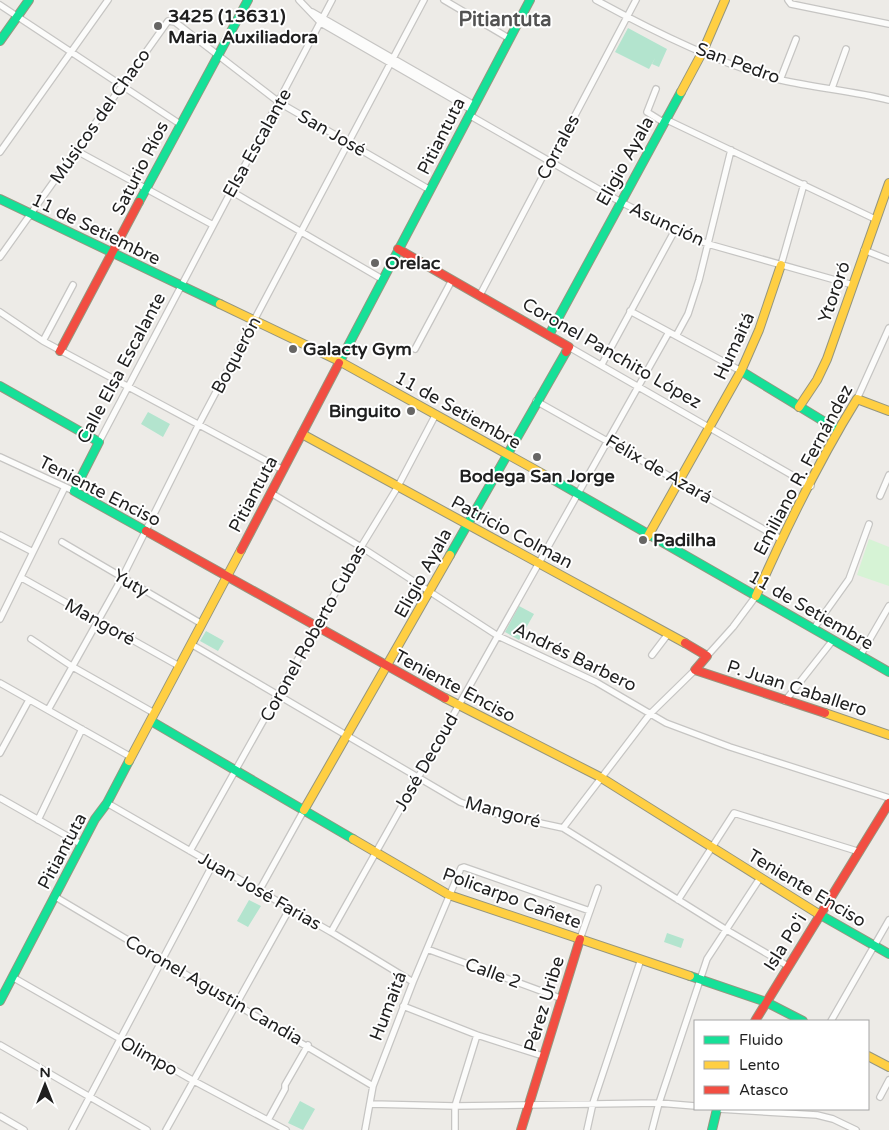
<svg xmlns="http://www.w3.org/2000/svg" width="889" height="1130" font-family="'Varela Round',sans-serif">
<style>
.park{fill:#d6f3d5}
.pitch{fill:#b3e4ce}
.lines{fill:none;stroke-linecap:round;stroke-linejoin:round}
.street-casing{stroke:#c6c5c3;stroke-width:8}
.fast-casing{stroke:#95967f;stroke-width:10}
.slow-casing{stroke:#95967f;stroke-width:10}
.jam-casing{stroke:#95967f;stroke-width:10}
.street{stroke:#fcfcfb;stroke-width:5.5}
.fast{stroke:#16e098;stroke-width:8}
.slow{stroke:#ffcf43;stroke-width:8}
.jam{stroke:#f24e42;stroke-width:8}
.poi-dot{fill:#676665;stroke:#fff;stroke-width:2}
.labels{text-anchor:middle;stroke-width:4;stroke-linejoin:round;paint-order:stroke}
.poi-label{font-size:18px;font-weight:bold;fill:#1f1f1f;stroke:#fff;text-anchor:start}
.street-label{font-size:18px;fill:#1f1f1f;stroke:#fff}
.quarter-label{font-size:20px;font-weight:bold;fill:#525252;stroke:#fff}
</style>
<rect width="100%" height="100%" fill="#edebe7"/>
<!-- park -->
<path class="park" d="M869,539L889,547V586L857,575Z"/>
<!-- pitch -->
<path class="pitch" d="M628,28L667,49L659,67L652,64L655,58L649,69L615,52Z
M148,412L170,424L163,437L141,424Z
M519,606L534,614L519,640L505,632Z
M206,631L224,641L218,651L200,641Z
M249,900L261,906L248,927L237,921Z
M667,933L684,939L681,948L664,942Z
M300,1101L315,1109L303,1130L288,1123Z"/>
<g class="lines">
<defs>
<path id="street" d="M299,0L321,23L472,110
M444,0L510,39
M596,0C649,29 723,66 781,80C816,88 853,91 889,100
M788,0L791,4L889,24
M0,5L180,124
M312,12L474,105
M780,80L796,39
M832,88L846,49
M656,89L647,112L663,122
M469,115L619,201L675,230L708,244L853,285
M665,119L875,219
M75,150L213,225
M0,152L108,0
M231,191L382,279
M864,250L889,260
M0,257L168,21L175,22L280,103L430,190
M781,265L804,184
M480,295L636,0
M630,311L741,371
M0,312L43,341L283,470
M676,336L688,314L699,280L731,150
M43,341L73,285
M569,347L811,486
M415,349L452,280
M602,364L675,230
M857,399L889,328
M536,401L781,539
M99,442L332,0
M0,457L74,491
M271,493L361,547L498,636L596,682L666,723L730,747L889,798
M880,496L889,475
M0,535L33,552
M62,542L202,624
M22,578L179,666
M0,619L65,487
M814,628L849,579L869,524
M31,639L73,667L154,713
M191,644L460,802L484,811L563,828L725,929L788,966
M652,655L668,634
M707,656L733,627L756,596
M860,656L889,606
M0,683L131,757
M785,701L833,640
M48,710L122,578L199,424L424,0
M0,753L29,700
M0,798L81,844
M107,803L331,932L413,982
M38,820L82,729
M563,828L650,714L695,670
M190,851L361,547L397,488L436,414
M259,891L304,810
M54,896L373,1086
M678,900L734,813L860,852
M331,932L669,332
M580,939L598,888
M427,949L560,998
M14,978L194,1081L286,1130
M403,1006L477,1035L543,1056
M831,1021L889,920
M0,1045L147,1130
M880,1097L889,1080
M371,1104L455,1106L659,1103L695,1106
M719,1109L817,1115L833,1119L856,1130
M0,1116L24,1130
M268,1120L285,1089V1085L308,1045
M72,1130L213,864
M166,1130L290,908
M365,1130L373,1086L413,982L461,868L464,867L590,911
M455,1130V1106L477,1035
M587,1130L593,1103L641,959
M652,1130L659,1103L707,959L760,878"/>
<path id="fast" d="M0,41L29,0
M0,199L220,304
M139,202L248,0
M549,335L681,92
M339,363L530,0
M741,371L838,430
M0,386L99,442L74,491L146,531
M552,479L889,672
M450,555L566,352
M151,721L353,839
M817,913L889,954
M690,976L766,1002L803,1021
M0,1001L95,819L107,803L129,761
M712,1130L717,1109"/>
<path id="slow" d="M681,92L703,51L725,0
M220,304L339,361L552,479
M799,407L817,380L827,359L889,183
M302,434L685,643
M648,536L741,371L759,330L781,265
M756,596C786,528 818,462 857,399L889,411
M445,698L600,777L817,913
M825,713L889,735
M129,761L241,550
M304,810L450,555
M353,839L449,895L690,976
M868,1056L889,1067"/>
<path id="jam" d="M398,249L569,347L566,352
M60,351L139,202
M146,531L445,698
M241,550L339,363
M685,643L707,656L695,670L825,713
M755,1021L889,803
M521,1130L580,939"/>
</defs>
<!-- street casing -->
<use href="#street" class="street-casing"/>
<!-- fast casing -->
<use href="#fast" class="fast-casing"/>
<!-- slow casing -->
<use href="#slow" class="slow-casing"/>
<!-- jam casing -->
<use href="#jam" class="jam-casing"/>
<!-- street -->
<use href="#street" class="street"/>
<!-- fast -->
<use href="#fast" class="fast"/>
<!-- slow -->
<use href="#slow" class="slow"/>
<!-- jam -->
<use href="#jam" class="jam"/>
</g>
<!-- markers -->
<g class="poi-dot">
<circle cx="158" cy="26" r="5"/>
<circle cx="375" cy="263" r="5"/>
<circle cx="293" cy="349" r="5"/>
<circle cx="411" cy="411" r="5"/>
<circle cx="537" cy="457" r="5"/>
<circle cx="643" cy="540" r="5"/>
</g>
<g class="labels">
<!-- poi labels -->
<g class="poi-label">
<text x="168" y="22">3425 (13631)<tspan x="168" dy="21">Maria Auxiliadora</tspan></text>
<text x="385" y="269">Orelac</text>
<text x="303" y="355">Galacty Gym</text>
<text x="401" y="417" text-anchor="end">Binguito</text>
<text x="537" y="482" text-anchor="middle">Bodega San Jorge</text>
<text x="653" y="546">Padilha</text>
</g>
<!-- street labels -->
<g class="street-label">
<text transform="translate(738 63) rotate(20)" y="6">San Pedro</text>
<text transform="translate(100 116) rotate(-55)" y="6">Músicos del Chaco</text>
<text transform="translate(332 133) rotate(30)" y="6">San José</text>
<text transform="translate(441 136) rotate(-63)" y="6">Pitiantuta</text>
<text transform="translate(257 143) rotate(-61)" y="6">Elsa Escalante</text>
<text transform="translate(558 147) rotate(-62)" y="6">Corrales</text>
<text transform="translate(625 161) rotate(-61)" y="6">Eligio Ayala</text>
<text transform="translate(140 168) rotate(-63)" y="6">Saturio Ríos</text>
<text transform="translate(667 224) rotate(25)" y="6">Asunción</text>
<text transform="translate(96 229) rotate(26)" y="6">11 de Setiembre</text>
<text transform="translate(834 292) rotate(-71)" y="6">Ytororó</text>
<text transform="translate(734 346) rotate(-65)" y="6">Humaitá</text>
<text transform="translate(612 353) rotate(30)" y="6">Coronel Panchito López</text>
<text transform="translate(236 355) rotate(-62)" y="6">Boquerón</text>
<text transform="translate(121 368) rotate(-62)" y="6">Calle Elsa Escalante</text>
<text transform="translate(458 410) rotate(29)" y="6">11 de Setiembre</text>
<text transform="translate(659 469) rotate(30)" y="6">Félix de Azará</text>
<text transform="translate(803 470) rotate(-62)" y="6">Emiliano R. Fernández</text>
<text transform="translate(100 491) rotate(27)" y="6">Teniente Enciso</text>
<text transform="translate(253 494) rotate(-62)" y="6">Pitiantuta</text>
<text transform="translate(512 532) rotate(28)" y="6">Patricio Colman</text>
<text transform="translate(423 573) rotate(-61)" y="6">Eligio Ayala</text>
<text transform="translate(131 583) rotate(30)" y="6">Yuty</text>
<text transform="translate(811 610) rotate(30)" y="6">11 de Setiembre</text>
<text transform="translate(100 622) rotate(29)" y="6">Mangoré</text>
<text transform="translate(313 633) rotate(-61)" y="6">Coronel Roberto Cubas</text>
<text transform="translate(575 657) rotate(26)" y="6">Andrés Barbero</text>
<text transform="translate(455 686) rotate(28)" y="6">Teniente Enciso</text>
<text transform="translate(797 688) rotate(18)" y="6">P. Juan Caballero</text>
<text transform="translate(426 762) rotate(-60)" y="6">José Decoud</text>
<text transform="translate(503 812) rotate(15)" y="6">Mangoré</text>
<text transform="translate(62 851) rotate(-62)" y="6">Pitiantuta</text>
<text transform="translate(807 888) rotate(31)" y="6">Teniente Enciso</text>
<text transform="translate(260 891) rotate(30)" y="6">Juan José Farias</text>
<text transform="translate(512 898) rotate(20)" y="6">Policarpo Cañete</text>
<text transform="translate(785 942) rotate(-58)" y="6">Isla Po'i</text>
<text transform="translate(493 973) rotate(20)" y="6">Calle 2</text>
<text transform="translate(214 990) rotate(30)" y="6">Coronel Agustin Candia</text>
<text transform="translate(544 1004) rotate(-73)" y="6">Pérez Uribe</text>
<text transform="translate(388 1006) rotate(-69)" y="6">Humaitá</text>
<text transform="translate(149 1056) rotate(29)" y="6">Olimpo</text>
</g>
<!-- quarter labels -->
<g class="quarter-label">
<text x="505" y="26">Pitiantuta</text>
</g>
</g>
<!-- legend -->
<rect x="694" y="1020" width="175" height="90" fill="#ffffff" stroke="#a5a5a5"/>
<rect x="704" y="1036" width="25" height="8" fill="#16e098" stroke="#a5a5a5"/>
<text x="739" y="1045" font-size="15" fill="#1f1f1f">Fluido</text>
<rect x="704" y="1061" width="25" height="8" fill="#ffcf43" stroke="#a5a5a5"/>
<text x="739" y="1070" font-size="15" fill="#1f1f1f">Lento</text>
<rect x="704" y="1086" width="25" height="8" fill="#f24e42" stroke="#a5a5a5"/>
<text x="739" y="1095" font-size="15" fill="#1f1f1f">Atasco</text>
<!-- north arrow -->
<g transform="translate(45 1085)" stroke="#ffffff" stroke-width="4" paint-order="stroke">
<path d="M0-4L9 19L0 12L-9 19Z" fill="#1f1f1f"/>
<text y="-8" font-size="14" font-weight="bold" text-anchor="middle" fill="#1f1f1f">N</text>
</g>
</svg>
